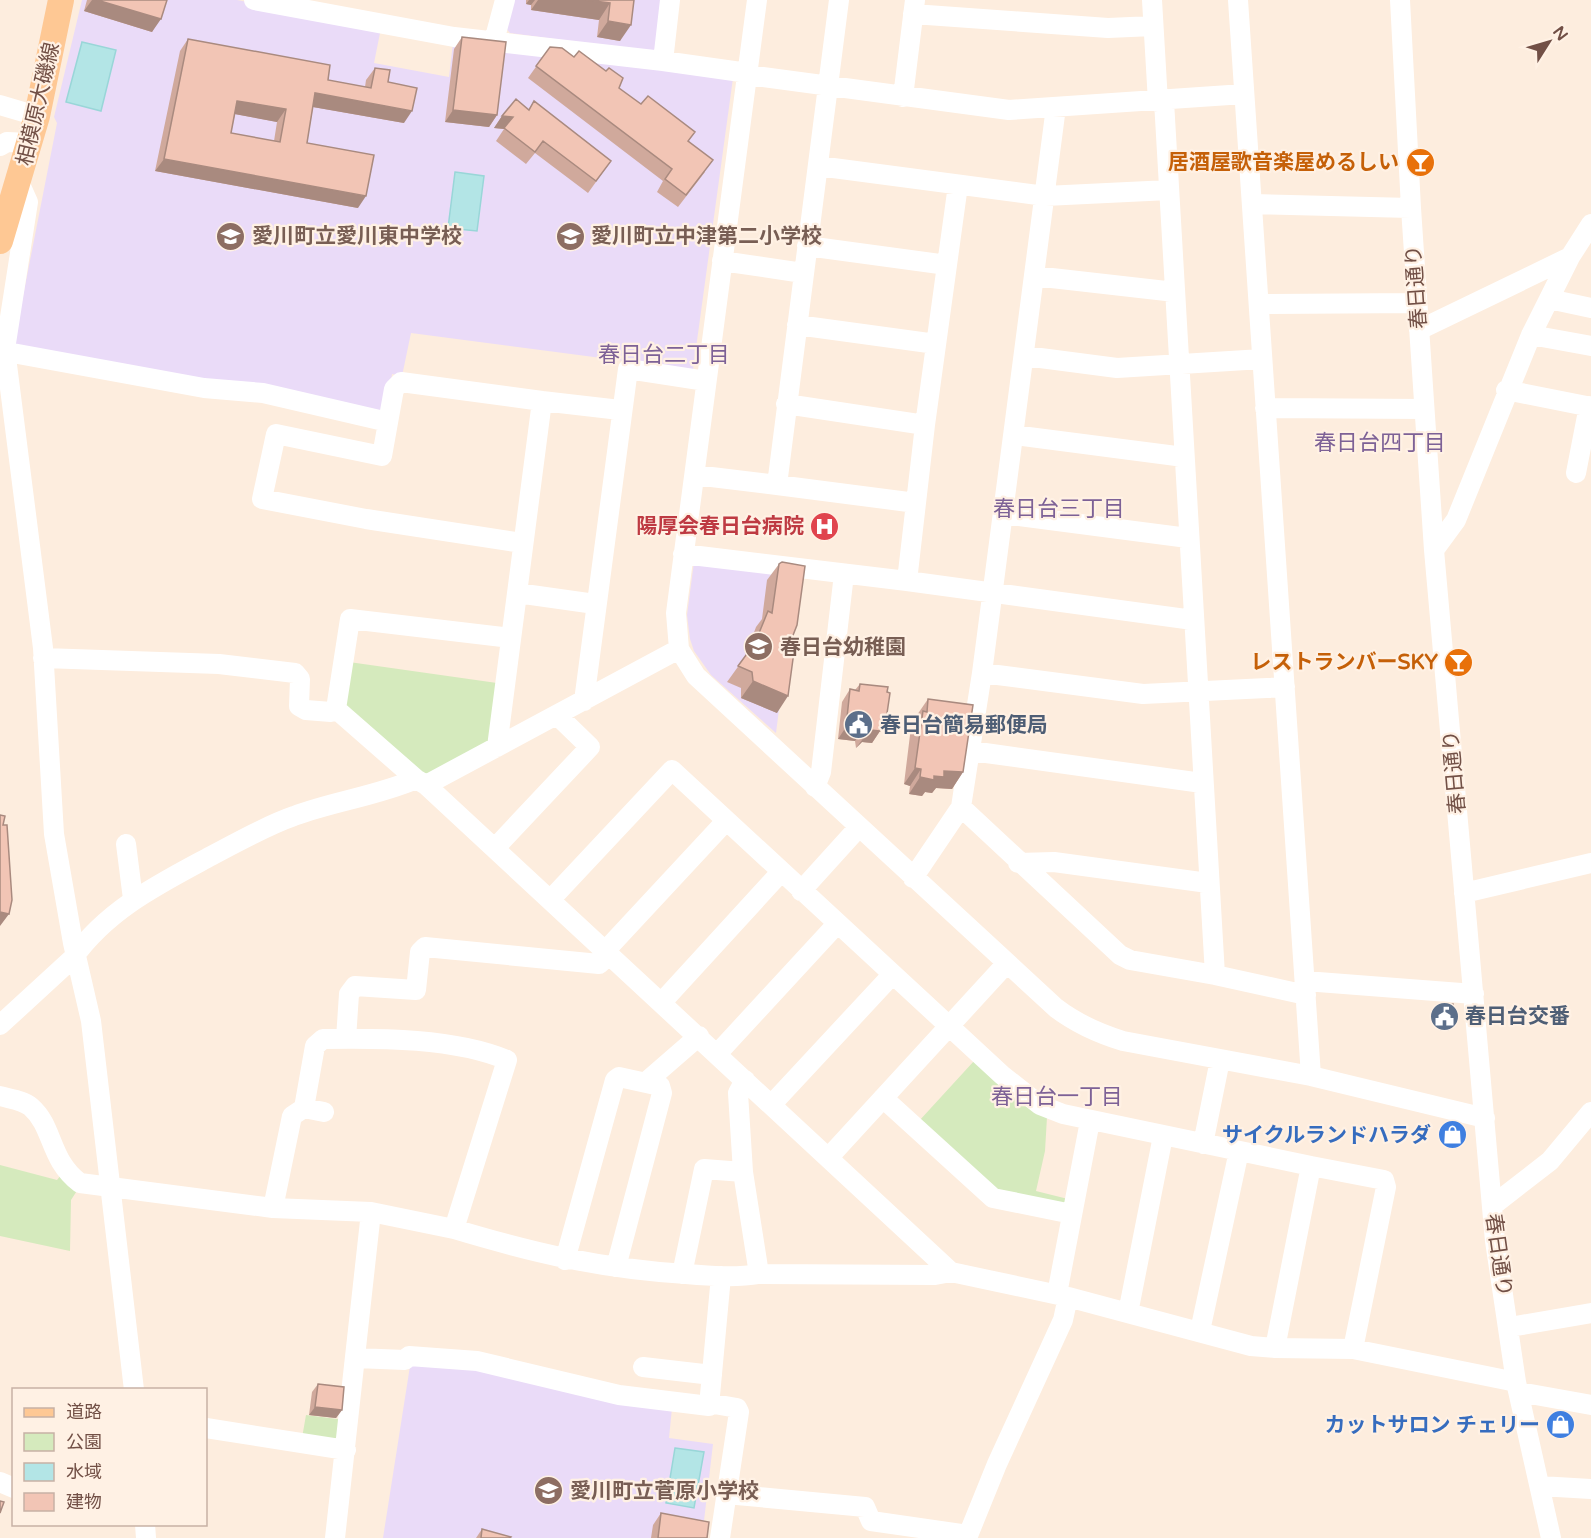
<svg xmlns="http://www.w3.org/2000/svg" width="1591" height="1538" font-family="'Varela Round','Noto Sans JP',sans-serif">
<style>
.education{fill:#eadbf8}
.green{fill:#d5eabd}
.water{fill:#b3e5e6;stroke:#99d6d8;stroke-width:1.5}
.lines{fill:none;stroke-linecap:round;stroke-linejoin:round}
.minor{stroke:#fff;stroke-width:20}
.major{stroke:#fec894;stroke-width:26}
.wall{fill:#d0a99c;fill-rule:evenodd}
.shaded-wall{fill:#a98a7f}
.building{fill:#f2c5b5;stroke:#a98a7f;stroke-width:1.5;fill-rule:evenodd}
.labels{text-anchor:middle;stroke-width:4.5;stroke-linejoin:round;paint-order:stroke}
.street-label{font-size:21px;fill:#725046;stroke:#fff1e4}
.food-label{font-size:21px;font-weight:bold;fill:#c56008;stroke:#fff1e4;text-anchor:end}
.education-label{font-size:21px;font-weight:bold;fill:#785e54;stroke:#fff1e4;text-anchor:start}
.health-label{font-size:21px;font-weight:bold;fill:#be3a42;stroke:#fff1e4;text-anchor:end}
.service-label{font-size:21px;font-weight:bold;fill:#4e5e75;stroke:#fff1e4;text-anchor:start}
.shop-label{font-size:21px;font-weight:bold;fill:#366cbe;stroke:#fff1e4;text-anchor:end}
.neighbourhood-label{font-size:22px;fill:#7d6196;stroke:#fff1e4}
</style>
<rect width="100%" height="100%" fill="#fdedde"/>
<!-- education -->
<path class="education" d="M82,0H237L381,28L374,63L449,77L453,43L733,78L693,370L411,333L402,376L392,374L387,408L377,415L19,349L14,342L57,123L54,117Z
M513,0H664L657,48L651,52L510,33L505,27Z
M694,562L796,575L776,733L711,675L694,651L690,639L687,615Z
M419,1359L672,1408L669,1438L713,1444L702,1538H383L410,1366Z"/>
<!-- green -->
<path class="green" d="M349,662L497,683L492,742L423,779L343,706Z
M974,1061L1014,1098L1047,1117L1045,1151L1036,1191L1068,1199L1067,1207L994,1192L919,1121Z
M0,1165L57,1180L61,1175L80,1186L71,1200L70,1251L0,1236Z
M306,1415L345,1420L343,1439L302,1438Z"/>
<!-- water -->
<path class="water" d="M82,42L116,50L101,111L66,102Z
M455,172L484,176L477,231L448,228Z
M675,1448L704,1452L694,1508L666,1503Z"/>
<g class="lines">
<!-- minor -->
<path class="minor" d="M254,0L454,37L663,61L670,0
M757,0L676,613L679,649L696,676L1056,1008C1077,1024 1097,1033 1123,1041L1311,1076L1485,1118
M1152,0L1158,102
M1238,0L1311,1076
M1400,0L1411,208L1434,550L1495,1241L1516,1382L1551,1538
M913,14L1108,28L1153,26
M494,41L505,0
M663,61L748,73
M748,75L1009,110L1244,94
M903,97L915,0
M1164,101L1215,975L1306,995
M0,105L37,116
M0,146L7,142L29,143
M818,166L1045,196L1169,190
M19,182L28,202L6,343V357L43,648L54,834L73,943L91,1021L134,1390
M958,185L925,425L907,581L1193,620
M1253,204L1411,208
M807,246L947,265
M722,261L803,273
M1034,276L1175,292
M1549,299L1591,308
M1259,304L1417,303
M797,325L936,344
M1419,330L1570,257
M1531,335L1591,346
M7,352L204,388L263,393L388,422
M1025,356L1117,368L1262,359
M1506,390L1591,407
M542,401L620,410
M786,404L925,425
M1265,408L1424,409
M1014,435L1184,457
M1576,473L1589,406
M695,475L777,485L839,0
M777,485L916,503
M1003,514L1188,538
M1434,550L1456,520L1531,335L1570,257L1591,224
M683,554L907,581
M517,593L595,604
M43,658L219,664L295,673L300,679L299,706L306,710L331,712L336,709
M982,673L1143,694L1285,687
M584,701L628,369L706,381
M497,747L542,401L401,382L394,389L382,456L276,434L262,499L366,519L522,543
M971,751L1202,783
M416,779L336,709L350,619L511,638
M426,785L951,1272L1068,1297L1063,1320L997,1464L967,1538
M815,787L821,772L844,574
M961,807L1120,955L1130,960L1215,975
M126,844L133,899
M495,848L590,747L558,716
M1018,863L1054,862L1208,883
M913,878L961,807L982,673L1056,107
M801,891L859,827
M1464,893L1591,863
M551,899L672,770L1002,1075L1040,1105L1063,1114L1311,1166L1275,1348L1251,1346L1068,1297
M606,950L726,821
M1305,981L1474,994
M662,1002L781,872
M0,1025L73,958C108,909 159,884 211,856C238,842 265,826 294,816C334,801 377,796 416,779L426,785L679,649
M346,1039L349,994L355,986L416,990L420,952L425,947L599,964L610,954
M717,1054L837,924
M646,1082L699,1036
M0,1096C10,1099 23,1100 31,1107C54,1127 49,1160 80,1183L273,1208L371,1212L454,1229L507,1060C455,1038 380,1038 323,1039L315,1046L304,1108L292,1116L273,1208
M883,1098L993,1198L1072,1214
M772,1104L892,975
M304,1108L324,1112
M1203,1144L1220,1060
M829,1157L1007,963
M1311,1166L1384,1180L1386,1187L1353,1349
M1492,1206L1550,1161L1591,1112
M454,1229C534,1253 602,1269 686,1274C710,1276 736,1278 759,1274L743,1172L738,1093L745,1080
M565,1260L615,1080L619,1077L660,1086L662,1093L616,1267
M682,1274L704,1169L743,1172
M759,1274L935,1275L951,1272
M1057,1294L1090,1121
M1128,1313L1163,1136
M1510,1327L1591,1313
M1200,1331L1239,1151
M1275,1348L1353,1349L1516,1382
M356,1358L405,1360L409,1356L477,1361L619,1395L709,1406
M643,1367L712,1375
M1519,1392L1591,1405
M206,1428L346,1450
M0,1482L14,1488
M1540,1486L1591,1489
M726,1494L865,1507L871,1521L968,1535
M145,1524L146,1538
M335,1538L371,1212
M720,1538L739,1412L737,1408L714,1404L709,1406L721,1276"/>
<!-- major -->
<path class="major" d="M0,241L37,116L61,0"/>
</g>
<!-- wall -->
<path class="wall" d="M87,0H167L152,32L84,11Z
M526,0H634L620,41L597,37L599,20L531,10V5L526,4Z
M462,37L497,115L489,127L445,122L454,49Z
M188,39L328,80L365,87L366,80L375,68L388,82L404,123L313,107L307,143L358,208L155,171L180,51ZM235,114L277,122L274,141L231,133Z
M550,47L606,71L619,88L689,141L705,172L678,207L657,192L663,181L528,78Z
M534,101L611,161L588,193L535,153L526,164L496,141L504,129L494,128L502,116L528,110Z
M779,564L790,643L777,713L741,698V688L727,682L745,657L756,627L762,619L767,580Z
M860,684L886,720L881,727L880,731L872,743L862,742L856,748L855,741L838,739L842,702L850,689L855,690Z
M928,699L963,772L952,789L936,788L932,793L925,792L922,796L909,794L910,786L904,784L911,727L916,720L917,715Z
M1440,1005L1451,1022L1438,1023L1437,1009Z
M318,1384L342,1410L336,1418L309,1415L312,1392Z
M661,1513L707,1538H651L653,1525Z
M482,1529L510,1538H476Z"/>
<!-- shaded-wall -->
<path class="shaded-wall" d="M92,0H97L161,19L152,32L84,11Z
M529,0H535L531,5L526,4Z
M538,0H586L610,3L599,20L531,10Z
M608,21L631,25L620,41L597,37Z
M315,93L412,111L404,123L307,106Z
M237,101L286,109L277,122L229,113Z
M453,110L497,115L489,127L445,122Z
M502,116L513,117L504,129L494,128Z
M164,159L366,196L358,208L155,171Z
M753,681L788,696L777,713L741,698Z
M882,719L886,720L878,731H880L872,743L862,742L856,748L865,736Z
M846,727L863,729L855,741L838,739Z
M915,768L921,769L910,786L904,784Z
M944,771L963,772L952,789L936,788L932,793L925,792L922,796L909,794L920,777L934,776Z
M0,912L9,914L0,926Z
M1454,1018L1451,1022L1438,1023L1441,1019Z
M315,1407L342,1410L336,1418L309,1415Z"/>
<!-- building -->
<path class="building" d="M97,0H167L161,19Z
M586,0H634L631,25L608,21L610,3Z
M462,37L506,42L497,115L453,110Z
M188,39L330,65L328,80L371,88L375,68L390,70L388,82L417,88L412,111L315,93L307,143L374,155L366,196L164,159ZM237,101L286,109L280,142L231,133Z
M550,47L562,48L574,57L579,51L606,71L609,68L623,78L619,88L641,104L648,96L695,132L688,141L713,160L686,195L665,179L672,169L536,66Z
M516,99L529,110L534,101L611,161L596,181L543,141L535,152L504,128L513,117L502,116Z
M782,562L805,566L797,625L790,643L795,644L788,696L753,681L752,672L738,666L755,643L768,611L772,613L779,564Z
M860,684L888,687L887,692L890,693L886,720L882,719L880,731L871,730L865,736L863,729L846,727L850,689L859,691Z
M928,699L973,705L963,772L944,771V777L934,776V780L920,777L921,769L915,768L923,711L927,712Z
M0,815L5,816L3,825H7L12,900L9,914L0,912Z
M1453,1004L1454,1018L1441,1019L1440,1005Z
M318,1384L344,1387L342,1410L315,1407Z
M0,1501L4,1502L0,1513Z
M661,1513L709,1522L707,1538H658Z
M482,1529L511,1537L510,1538H481Z"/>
<!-- icons -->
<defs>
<symbol id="bar-disc" viewBox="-11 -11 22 22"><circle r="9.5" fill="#e8710a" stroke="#fff1e4"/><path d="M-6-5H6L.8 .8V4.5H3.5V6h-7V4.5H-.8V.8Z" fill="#fff"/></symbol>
<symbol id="school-disc" viewBox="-11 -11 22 22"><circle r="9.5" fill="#8d6e63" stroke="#fff1e4"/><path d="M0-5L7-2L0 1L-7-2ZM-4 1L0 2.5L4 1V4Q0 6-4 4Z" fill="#fff"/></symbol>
<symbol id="hospital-disc" viewBox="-11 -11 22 22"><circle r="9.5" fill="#e0444e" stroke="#fff1e4"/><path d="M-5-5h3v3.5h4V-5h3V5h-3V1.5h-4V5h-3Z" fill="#fff"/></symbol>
<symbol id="civic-disc" viewBox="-11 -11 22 22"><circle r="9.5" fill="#5c6f8a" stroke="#fff1e4"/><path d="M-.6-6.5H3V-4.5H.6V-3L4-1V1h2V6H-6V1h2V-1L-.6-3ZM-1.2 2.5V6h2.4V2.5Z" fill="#fff"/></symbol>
<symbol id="shop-disc" viewBox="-11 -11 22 22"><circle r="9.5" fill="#3f7fe0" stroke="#fff1e4"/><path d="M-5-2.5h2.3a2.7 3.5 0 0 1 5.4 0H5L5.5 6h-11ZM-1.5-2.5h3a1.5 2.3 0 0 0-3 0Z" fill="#fff"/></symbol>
</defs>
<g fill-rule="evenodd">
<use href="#bar-disc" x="1404" y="146" width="33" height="33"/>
<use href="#school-disc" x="214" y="220" width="33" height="33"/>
<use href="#school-disc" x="554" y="220" width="33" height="33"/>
<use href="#hospital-disc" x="808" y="510" width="33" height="33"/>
<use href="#school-disc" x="742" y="630" width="33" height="33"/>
<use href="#bar-disc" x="1442" y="646" width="33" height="33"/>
<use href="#civic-disc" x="842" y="708" width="33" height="33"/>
<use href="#civic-disc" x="1428" y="1000" width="33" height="33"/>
<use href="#shop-disc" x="1436" y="1118" width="33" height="33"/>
<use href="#shop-disc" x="1544" y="1408" width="33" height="33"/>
<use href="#school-disc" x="532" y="1474" width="33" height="33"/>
</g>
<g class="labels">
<!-- street labels -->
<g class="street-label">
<text transform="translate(38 104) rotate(-77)" y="7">相模原大磯線</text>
<text transform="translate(1416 287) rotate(-94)" y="7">春日通り</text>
<text transform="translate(1454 772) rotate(-95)" y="7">春日通り</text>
<text transform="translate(1499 1255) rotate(82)" y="7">春日通り</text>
</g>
<!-- food labels -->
<g class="food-label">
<text x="1399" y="169">居酒屋歌音楽屋めるしい</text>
<text x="1438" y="669">レストランバーSKY</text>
</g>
<!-- education labels -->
<g class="education-label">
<text x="252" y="243">愛川町立愛川東中学校</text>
<text x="591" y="243">愛川町立中津第二小学校</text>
<text x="780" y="654">春日台幼稚園</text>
<text x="570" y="1498">愛川町立菅原小学校</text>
</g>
<!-- health labels -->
<g class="health-label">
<text x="804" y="533">陽厚会春日台病院</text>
</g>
<!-- service labels -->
<g class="service-label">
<text x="880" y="732">春日台簡易郵便局</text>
<text x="1465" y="1023">春日台交番</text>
</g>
<!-- shop labels -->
<g class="shop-label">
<text x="1431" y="1142">サイクルランドハラダ</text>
<text x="1540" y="1432">カットサロン チェリー</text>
</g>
<!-- neighbourhood labels -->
<g class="neighbourhood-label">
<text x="664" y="362">春日台二丁目</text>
<text x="1380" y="450">春日台四丁目</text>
<text x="1059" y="516">春日台三丁目</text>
<text x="1057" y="1104">春日台一丁目</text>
</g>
</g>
<!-- legend -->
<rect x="12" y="1388" width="195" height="138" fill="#fff1e4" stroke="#c7b1a5" stroke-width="1.5"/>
<rect x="24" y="1408" width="30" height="9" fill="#fec894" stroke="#c7b1a5" stroke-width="1.5"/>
<text x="66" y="1418" font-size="18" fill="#725046">道路</text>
<rect x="24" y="1433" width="30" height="18" fill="#d5eabd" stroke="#c7b1a5" stroke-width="1.5"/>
<text x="66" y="1448" font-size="18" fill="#725046">公園</text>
<rect x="24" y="1463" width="30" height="18" fill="#b3e5e6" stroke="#c7b1a5" stroke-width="1.5"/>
<text x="66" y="1478" font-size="18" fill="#725046">水域</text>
<rect x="24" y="1493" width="30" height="18" fill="#f2c5b5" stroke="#c7b1a5" stroke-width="1.5"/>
<text x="66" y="1508" font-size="18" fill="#725046">建物</text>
<!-- north arrow -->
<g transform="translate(1549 42) rotate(53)" stroke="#fff1e4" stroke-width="4.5" paint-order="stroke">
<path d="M0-4.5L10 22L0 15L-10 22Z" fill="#725046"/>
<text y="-9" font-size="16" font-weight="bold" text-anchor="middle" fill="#725046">N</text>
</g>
</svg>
